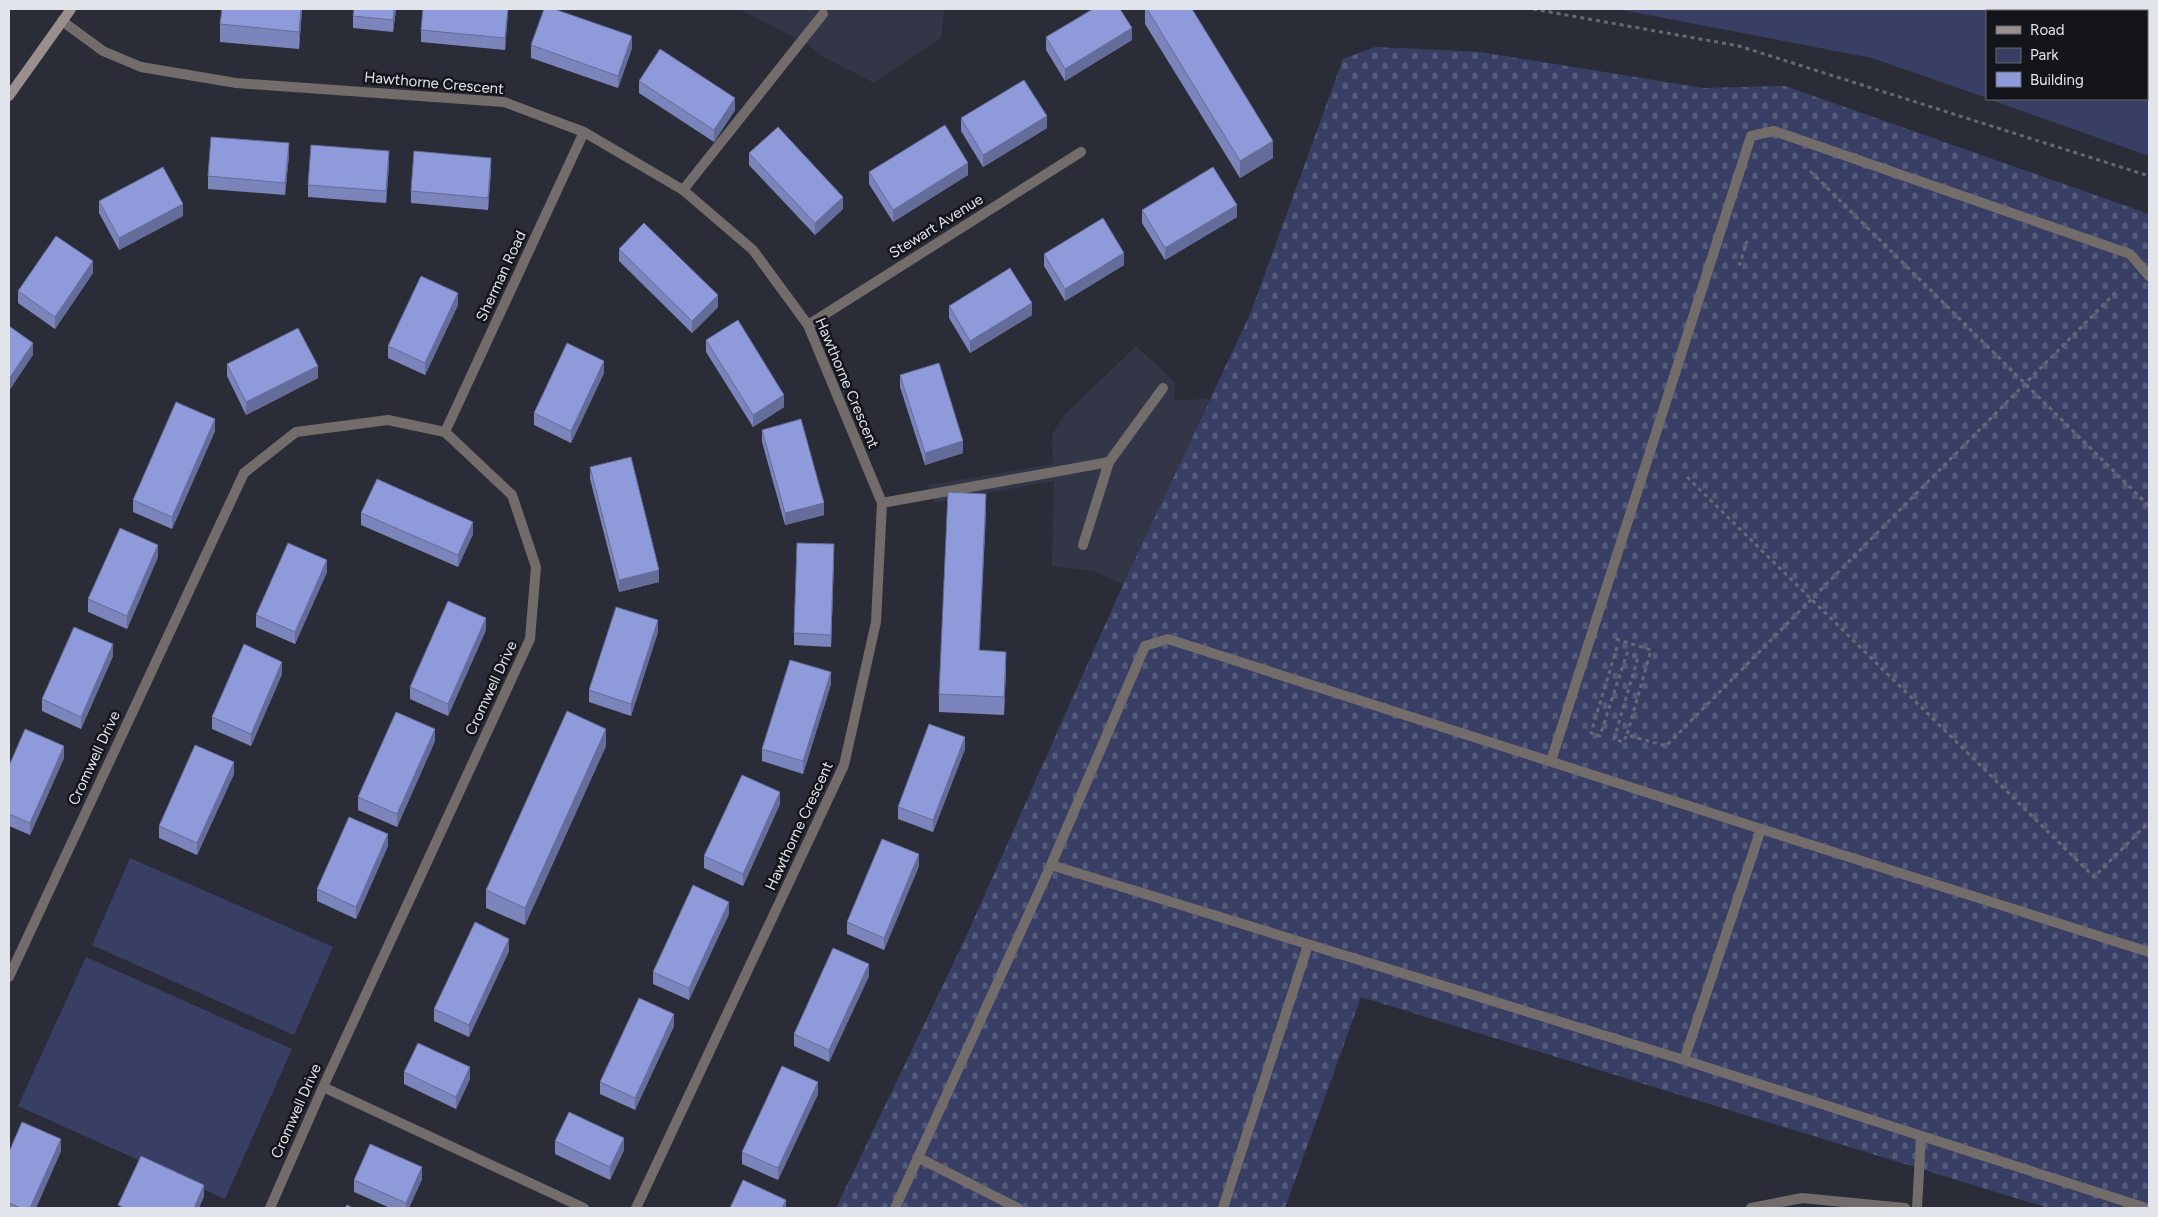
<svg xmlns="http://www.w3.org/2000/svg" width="2158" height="1217" font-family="Figtree,sans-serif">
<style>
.built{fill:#323646}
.cemetery{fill:url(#cemetery-stones)}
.park{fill:#393f64}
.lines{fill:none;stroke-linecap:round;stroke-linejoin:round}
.path{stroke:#676972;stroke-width:3;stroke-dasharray:4 4;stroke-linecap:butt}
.lane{stroke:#726c6a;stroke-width:10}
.street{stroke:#726c6a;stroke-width:10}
.secondary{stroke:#998f8c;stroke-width:10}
.wall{fill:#7b84bb}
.shaded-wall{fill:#646c99}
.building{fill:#8f9ada;stroke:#646c99}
.labels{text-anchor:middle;stroke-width:5;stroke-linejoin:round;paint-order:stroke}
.street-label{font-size:15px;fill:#e2e4eb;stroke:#14151a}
</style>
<defs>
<pattern id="cemetery-stones" width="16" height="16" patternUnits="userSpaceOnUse" patternTransform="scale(1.25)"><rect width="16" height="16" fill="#393f64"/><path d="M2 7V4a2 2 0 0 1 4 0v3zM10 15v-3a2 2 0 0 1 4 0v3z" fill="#555b7a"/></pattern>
</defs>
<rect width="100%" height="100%" fill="#2a2c37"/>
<!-- built -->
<path class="built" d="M739,9H945L941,38L874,83L820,55L807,44Z
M1136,346L1175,382L1174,400L1210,399L1124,585L1094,571L1052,566L1054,481L934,503L928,485L1053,464L1052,435L1064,415Z"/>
<!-- cemetery -->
<path class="cemetery" d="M1375,47L1480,52L1703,88L1785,86L2149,214V1208H2048L1361,997L1285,1208H836L965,939L1117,598L1251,312L1343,59Z"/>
<!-- park -->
<path class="park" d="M1617,9H2149V156L1988,99H2147V11H1987V98L1872,58Z
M130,858L333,947L294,1035L92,945Z
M86,957L292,1049L225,1199L18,1106Z"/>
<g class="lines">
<!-- path -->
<path class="path" d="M1533,9L1739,46L2149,176
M1810,171L2149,506
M1738,263L1740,264L1747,241
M1687,477L2094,877L2149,822
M1616,639L1651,650L1627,735L1666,746L2116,292
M1617,647L1591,733L1600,736L1627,653L1638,657L1614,739L1623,742L1627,735"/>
<!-- lane -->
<path class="lane" d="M683,190L823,14
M882,503L1109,462
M1083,545L1109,462L1163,388
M1551,761L1751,136L1774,131L2130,254L2149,276
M1051,865L1145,646L1168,639L1761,829
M1684,1060L1761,829L2149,952
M919,1158L1018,1208
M895,1208L1051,865L1684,1060L2146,1208
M1223,1208L1308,945
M1751,1208L1802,1198L1905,1208
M1917,1208L1921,1136"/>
<!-- street -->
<path class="street" d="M62,21L103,51L141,67L236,83L504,102L584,132L683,190L753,250L808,325L882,503L876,622L844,765L636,1208
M808,325L1081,152
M445,432L584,132
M9,977L244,473L296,432L388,420L445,432L512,495L536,567L530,639L323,1087L270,1208
M323,1087L584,1208"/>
<!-- secondary -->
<path class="secondary" d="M9,96L71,9"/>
</g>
<!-- wall -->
<path class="wall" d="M222,9H302L299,49L220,42V24Z
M396,9L393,32L353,28V16Z
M508,9L505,50L421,42V30Z
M1145,9H1192L1273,158L1240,178L1145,24Z
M1046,37L1132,40L1065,81L1046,50Z
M531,45L632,48L618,88L531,58Z
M639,81L735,110L714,142L639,93Z
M961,118L1047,128L983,167L961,131Z
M749,153L843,209L815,235L749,165Z
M289,155L285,195L208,189V176Z
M389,164L386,203L308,197V185Z
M491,170L488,210L411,203V191Z
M869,172L968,175L893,222L869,184Z
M99,201L183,216L119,250L99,213Z
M1142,210L1237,217L1165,260L1142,223Z
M619,249L718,307L692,333L619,261Z
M1044,254L1124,265L1065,301L1044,266Z
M93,273L55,329L18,303V291Z
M458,305L425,375L388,358V346Z
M949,306L1032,315L970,353L949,318Z
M706,340L784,407L753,427L706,352Z
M227,364L318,378L246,415L227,376Z
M604,373L571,443L534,425V413Z
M900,375L963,453L925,465L900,387Z
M762,430L824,515L785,525L762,442Z
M215,431L172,529L133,512V500Z
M590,467L659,582L619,592L590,479Z
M986,511L979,651L1006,669L1004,715L939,712V694Z
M361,513L473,534L458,567L361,525Z
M834,556L831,647L794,645V633Z
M158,557L127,629L88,612V599Z
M327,572L295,644L256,627V615Z
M486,630L448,716L410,699V687Z
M658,632L631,716L589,702V690Z
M113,656L81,729L42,711V699Z
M282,674L251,746L212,729V717Z
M831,684L803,774L762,761V749Z
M435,741L397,827L358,810V797Z
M606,746L525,925L486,908V890Z
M965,749L933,832L898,819V807Z
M64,758L30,835L9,826V766Z
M234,774L197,855L159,838V826Z
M780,804L743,886L704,868V856Z
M388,846L356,919L317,901V889Z
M919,866L884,950L847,934V922Z
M729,914L689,1000L653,984V972Z
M509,951L469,1037L434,1021V1009Z
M869,976L829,1062L794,1046V1034Z
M674,1026L635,1110L600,1094V1082Z
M404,1072L470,1079L456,1109L404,1084Z
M818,1094L778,1180L742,1164V1152Z
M555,1141L624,1150L610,1180L555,1154Z
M61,1151L36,1208H9V1152Z
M422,1179L409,1208H390L354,1192V1180Z"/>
<!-- shaded-wall -->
<path class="shaded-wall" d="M301,9H302L299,49V32Z
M394,9H396L393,32V20Z
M508,9V14L505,50V38Z
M1132,28V40L1065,81V69Z
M632,36V48L618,88V76Z
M735,98V110L714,142V130Z
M1047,116V128L983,167V155Z
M1273,141V158L1240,178V161Z
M289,143V155L285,195V183Z
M389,151V164L386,203V191Z
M491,158V170L488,210V198Z
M968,163V175L893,222V210Z
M843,197V209L815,235V223Z
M183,204V216L119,250V238Z
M1237,205V217L1165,260V248Z
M1124,253V265L1065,301V289Z
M93,261V273L55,329V317Z
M458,293V305L425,375V363Z
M718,295V307L692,333V321Z
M1032,303V315L970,353V341Z
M33,343V355L9,391V379Z
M604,361V373L571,443V431Z
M318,366V378L246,415V402Z
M784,395V407L753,427V415Z
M215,419V431L172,529V517Z
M963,441V453L925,465V453Z
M986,494V511L979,668V650Z
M824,503V515L785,525V513Z
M473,522V534L458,567V555Z
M834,544V556L831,647V635Z
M158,545V557L127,629V616Z
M327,560V572L295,644V632Z
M659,570V582L619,592V580Z
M486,618V630L448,716V704Z
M658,620V632L631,716V704Z
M113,644V656L81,729V717Z
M1006,652V669L1004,715V697Z
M282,662V674L251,746V734Z
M831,672V684L803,774V761Z
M435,729V741L397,827V814Z
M606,729V746L525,925V908Z
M965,737V749L933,832V820Z
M64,746V758L30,835V823Z
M234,762V774L197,855V843Z
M780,792V804L743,886V874Z
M388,834V846L356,919V907Z
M919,854V866L884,950V938Z
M729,902V914L689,1000V988Z
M509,939V951L469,1037V1025Z
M869,964V976L829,1062V1050Z
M674,1014V1026L635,1110V1098Z
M470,1067V1079L456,1109V1097Z
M818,1082V1094L778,1180V1168Z
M624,1138V1150L610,1180V1167Z
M61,1139V1151L36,1208H30Z
M422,1167V1179L409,1208H406V1203Z
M204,1185V1197L199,1208H194Z
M786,1200V1208H782Z"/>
<!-- building -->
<path class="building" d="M222,9H301L299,32L220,24Z
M354,9H394L393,20L353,16Z
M423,9H508L505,38L421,30Z
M544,9H554L632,36L618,76L531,45Z
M1093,9H1120L1132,28L1065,69L1046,37Z
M1147,9H1192L1273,141L1240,161Z
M660,49L735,98L714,130L639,81Z
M1024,80L1047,116L983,155L961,118Z
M945,125L968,163L893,210L869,172Z
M778,127L843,197L815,223L749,153Z
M211,137L289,143L285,183L208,176Z
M311,145L389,151L386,191L308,185Z
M414,151L491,158L488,198L411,191Z
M163,167L183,204L119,238L99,201Z
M1213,167L1237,205L1165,248L1142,210Z
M1103,218L1124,253L1065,289L1044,254Z
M644,223L718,295L692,321L619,249Z
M56,236L93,261L55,317L18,291Z
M1010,268L1032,303L970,341L949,306Z
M421,276L458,293L425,363L388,346Z
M738,320L784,395L753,415L706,340Z
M9,326L33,343L9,379Z
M298,328L318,366L246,402L227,364Z
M567,343L604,361L571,431L534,413Z
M939,363L963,441L925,453L900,375Z
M176,402L215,419L172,517L133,500Z
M801,419L824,503L785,513L762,430Z
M631,457L659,570L619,580L590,467Z
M377,479L473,522L458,555L361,513Z
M948,492L986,494L979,650L1006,652L1004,697L939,694Z
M120,528L158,545L127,616L88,599Z
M288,543L327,560L295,632L256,615Z
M797,543L834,544L831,635L794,633Z
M448,601L486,618L448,704L410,687Z
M616,607L658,620L631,704L589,690Z
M74,627L113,644L81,717L42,699Z
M244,644L282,662L251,734L212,717Z
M790,660L831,672L803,761L762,749Z
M567,711L606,729L525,908L486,890Z
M396,712L435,729L397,814L358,797Z
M929,724L965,737L933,820L898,807Z
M25,729L64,746L30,823L9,814V766Z
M195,745L234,762L197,843L159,826Z
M742,775L780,792L743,874L704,856Z
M349,817L388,834L356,907L317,889Z
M882,839L919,854L884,938L847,922Z
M693,885L729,902L689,988L653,972Z
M475,922L509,939L469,1025L434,1009Z
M833,948L869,964L829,1050L794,1034Z
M639,998L674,1014L635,1098L600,1082Z
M418,1043L470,1067L456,1097L404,1072Z
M782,1066L818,1082L778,1168L742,1152Z
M569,1112L624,1138L610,1167L555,1141Z
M22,1122L61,1139L30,1208H21L9,1203V1152Z
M370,1144L422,1167L406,1203L354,1180Z
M141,1156L204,1185L194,1208H124L118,1205Z
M743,1180L786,1200L782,1208H730Z
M347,1205L353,1208H345Z"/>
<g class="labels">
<!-- street labels -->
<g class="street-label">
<text transform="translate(434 83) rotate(5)" y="5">Hawthorne Crescent</text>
<text transform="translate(936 226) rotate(-32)" y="5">Stewart Avenue</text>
<text transform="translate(501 276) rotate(-65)" y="5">Sherman Road</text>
<text transform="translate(847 383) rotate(67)" y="5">Hawthorne Crescent</text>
<text transform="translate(491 688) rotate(-65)" y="5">Cromwell Drive</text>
<text transform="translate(94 758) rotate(-65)" y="5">Cromwell Drive</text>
<text transform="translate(799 826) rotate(-65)" y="5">Hawthorne Crescent</text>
<text transform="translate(296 1111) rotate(-66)" y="5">Cromwell Drive</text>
</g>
</g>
<!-- border -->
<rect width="2158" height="1217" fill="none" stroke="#e2e4eb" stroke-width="20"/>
<!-- legend -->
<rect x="1986" y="10" width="162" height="90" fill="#14151a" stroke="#66686e"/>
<rect x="1996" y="26" width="25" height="8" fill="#998f8c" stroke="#66686e"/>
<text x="2030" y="35" font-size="15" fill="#e2e4eb">Road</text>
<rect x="1996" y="48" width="25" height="15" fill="#393f64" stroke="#66686e"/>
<text x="2030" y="60" font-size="15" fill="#e2e4eb">Park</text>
<rect x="1996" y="72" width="25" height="15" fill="#8f9ada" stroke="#66686e"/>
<text x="2030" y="85" font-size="15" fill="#e2e4eb">Building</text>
</svg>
